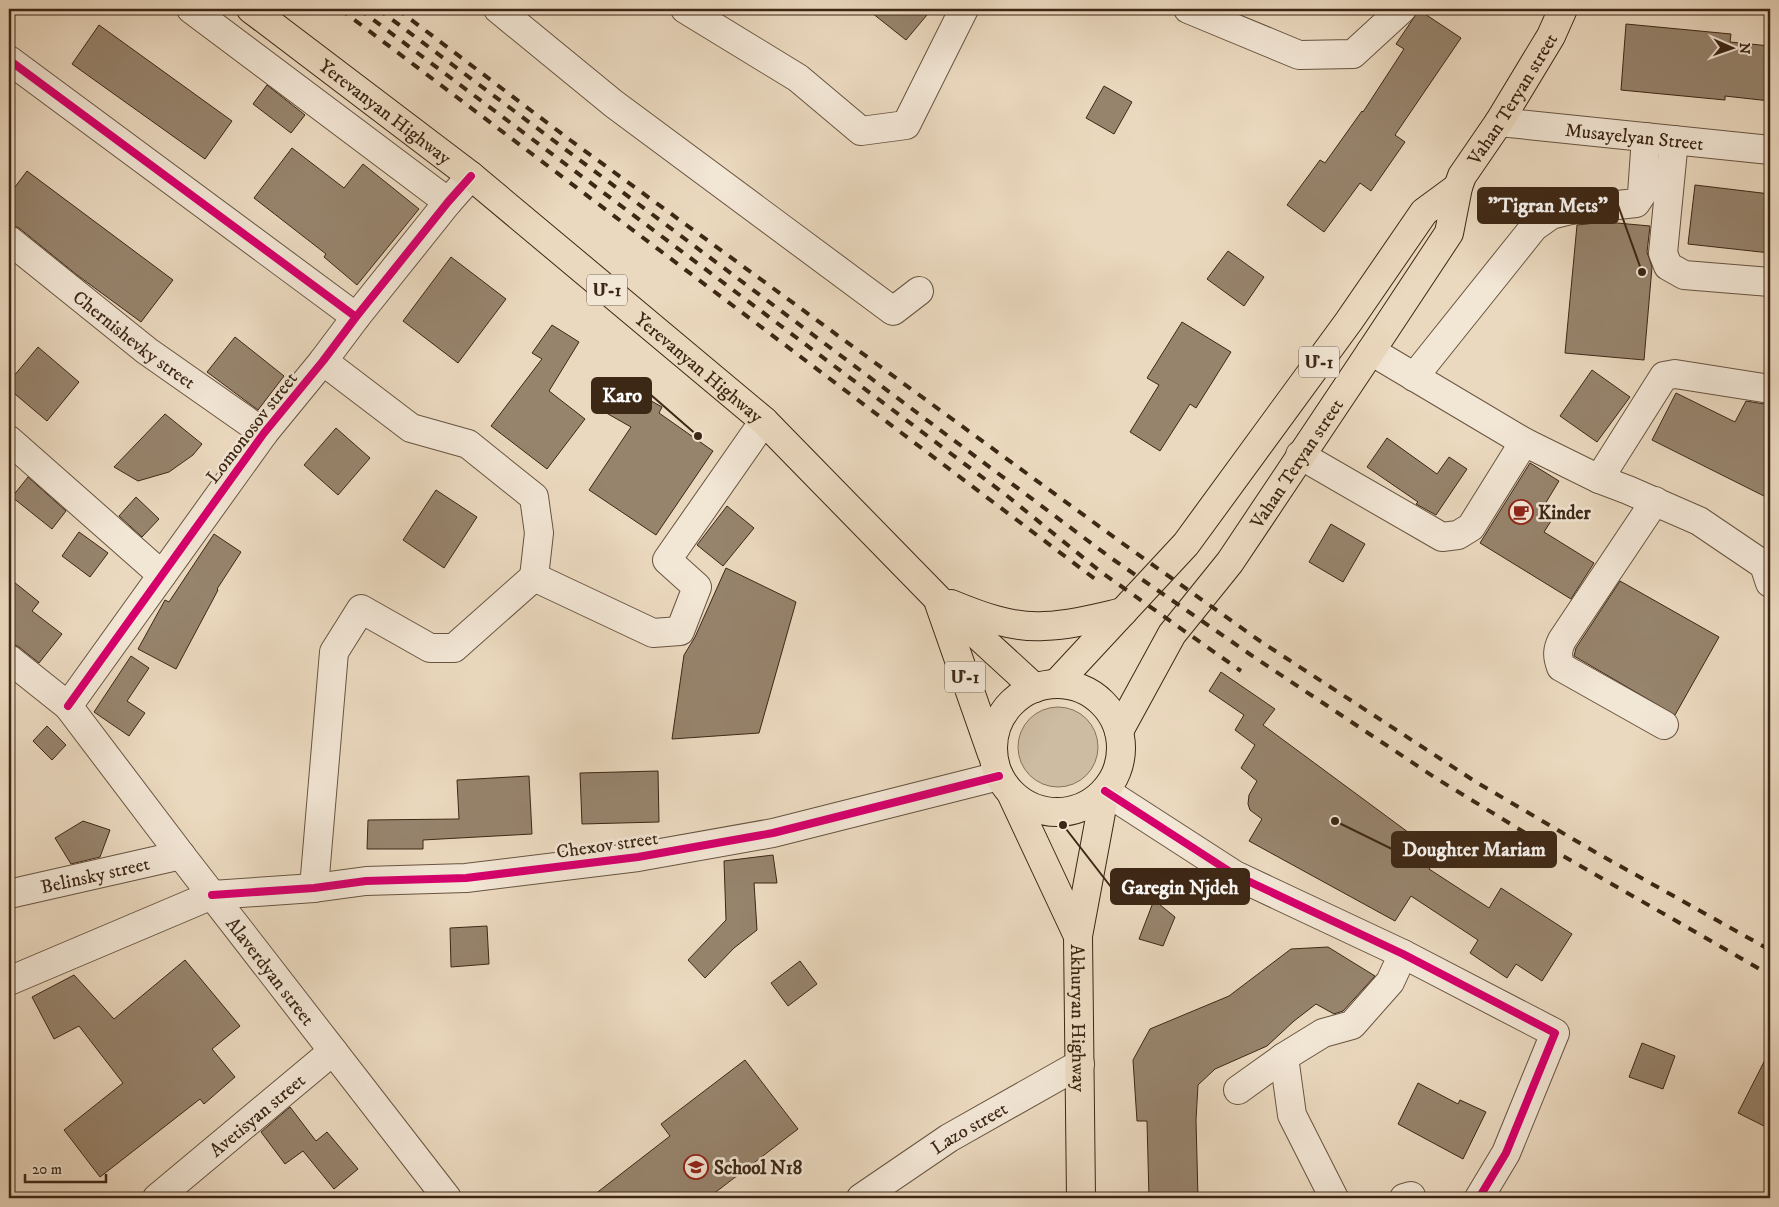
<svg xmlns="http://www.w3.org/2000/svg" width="1779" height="1207" font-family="'IM FELL DW Pica','Noto Serif Armenian',serif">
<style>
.green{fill:#cdbba2;stroke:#85715c}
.building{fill:#97846d;stroke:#3d2715}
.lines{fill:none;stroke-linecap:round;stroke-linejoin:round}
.minor-casing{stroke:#685440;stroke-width:30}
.major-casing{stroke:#3d2715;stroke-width:30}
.highway-casing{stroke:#3d2715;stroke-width:30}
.minor{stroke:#f2e6d5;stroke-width:28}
.major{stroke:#ebd9bf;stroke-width:28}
.highway{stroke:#ebd9bf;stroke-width:28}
.rail{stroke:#3d2715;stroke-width:4;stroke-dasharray:9 9;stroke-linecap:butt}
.cycleway-casing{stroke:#f2e6d5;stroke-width:11}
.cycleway{stroke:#d6006c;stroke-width:8}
.labels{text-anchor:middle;stroke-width:5;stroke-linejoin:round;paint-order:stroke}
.shield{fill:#f2e6d5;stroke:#73604f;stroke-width:1}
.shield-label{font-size:18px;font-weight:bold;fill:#3d2715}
.street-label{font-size:19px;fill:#3d2715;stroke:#f2e6d5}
.poi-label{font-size:19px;font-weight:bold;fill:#3d2715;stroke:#f2e6d5;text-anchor:start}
.leader{fill:none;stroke:#3d2715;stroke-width:2}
.callout-dot{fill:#3d2715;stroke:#f2e6d5;stroke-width:2}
.callout{fill:#3d2715;stroke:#3d2715;stroke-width:2}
.callout-label{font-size:20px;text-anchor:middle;font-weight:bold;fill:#fff}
</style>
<rect width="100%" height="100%" fill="#ebd9bf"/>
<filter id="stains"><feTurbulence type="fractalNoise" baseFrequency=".004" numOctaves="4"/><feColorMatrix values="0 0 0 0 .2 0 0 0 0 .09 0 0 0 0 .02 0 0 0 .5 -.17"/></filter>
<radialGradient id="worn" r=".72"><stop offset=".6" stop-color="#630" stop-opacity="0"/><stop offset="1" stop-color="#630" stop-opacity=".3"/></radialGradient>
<!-- green -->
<path class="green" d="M1018 747a40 40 0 1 1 80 0a40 40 0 1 1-80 0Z"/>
<!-- building -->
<path class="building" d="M867,9H932L906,40Z
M1419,10L1461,38L1395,135L1405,142L1371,191L1360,183L1324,232L1287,205L1320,160L1325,163L1362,111L1363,112L1404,49L1396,44Z
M1626,24L1731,34L1730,42L1770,46V101L1725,96V100L1621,90Z
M99,25L232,121L205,159L72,64Z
M267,85L305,115L291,133L253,104Z
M1104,86L1132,102L1114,134L1086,118Z
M292,148L344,188L363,164L419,209L357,285L324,257L326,254L254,198Z
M27,171L173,280L141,322L77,275L19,228L9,224V195Z
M1695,185L1770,194V253L1688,244Z
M1606,222L1650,226L1647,252L1652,267L1644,360L1565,353L1577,225Z
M1228,251L1264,277L1244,306L1207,279Z
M451,257L506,299L458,363L403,321Z
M1182,322L1231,352L1196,408L1190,404L1160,451L1130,432L1159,385L1147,378Z
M552,325L579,342L549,391L585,419L547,469L491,426L542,359L532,353Z
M235,337L284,376L258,410L207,372Z
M38,347L79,382L47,421L9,389V382Z
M1592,370L1630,397L1597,442L1560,416Z
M610,378L662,407L659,413L713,451L656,535L589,490L631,427L594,406Z
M1676,393L1735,422L1746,401L1770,405V499L1652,440Z
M165,414L202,444L193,455L169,472L138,481L114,467Z
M336,428L370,458L338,495L304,465Z
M1387,438L1437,474L1449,457L1467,469L1436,515L1416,504L1418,502L1367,467Z
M1530,463L1559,481L1539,514L1551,521L1544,532L1594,563L1571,599L1480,543Z
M28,477L66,511L52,529L12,497Z
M436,490L477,517L444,568L403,540Z
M136,497L159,519L142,537L119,516Z
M727,506L754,528L723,566L697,545Z
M1331,524L1365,544L1343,582L1309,562Z
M79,532L108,553L90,577L62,556Z
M214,534L241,552L217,589L218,590L176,669L138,649L165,600L169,602Z
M726,568L796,602L759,733L672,739L684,655L695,637Z
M9,578L39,602L32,611L62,634L39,663L19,647L9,642Z
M1620,581L1719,637L1675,715L1574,656L1576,648Z
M131,656L149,668L127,701L145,713L129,736L94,712Z
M1221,672L1275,709L1263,725L1439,855L1429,869L1489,908L1501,888L1572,934L1542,981L1516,964L1507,978L1470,953L1478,940L1411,896L1395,921L1249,841L1262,819L1250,810L1248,804L1249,795L1257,781L1241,768L1255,745L1235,730L1244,715L1209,691Z
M47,726L66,745L52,760L33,741Z
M658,771L659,822L582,824L580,773Z
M529,776L532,834L423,840V849H367L368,820L459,819L457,780Z
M83,821L110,830L100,857L71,864L55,838Z
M773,855L777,883H754L757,930L734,948L705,978L688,960L726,920L724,861Z
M1154,900L1175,917L1163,946L1139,939Z
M487,926L489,964L451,967L450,928Z
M1328,947L1375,976L1343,1011L1334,1014L1316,1004L1294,1021L1267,1046L1215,1069L1198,1085L1196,1120L1198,1198H1149L1147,1121H1137L1133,1060L1150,1029L1229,996L1291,949Z
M185,960L240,1026L212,1049L235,1077L204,1104L200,1099L100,1177L64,1130L123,1083L79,1026L54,1039L32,997L74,975L114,1019Z
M800,961L817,984L788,1006L771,983Z
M1642,1043L1675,1056L1663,1089L1629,1077Z
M1770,1050V1129L1738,1113Z
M745,1060L798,1129L708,1198H590L670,1136L661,1124Z
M1418,1083L1458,1104L1460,1100L1486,1112L1463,1159L1398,1124Z
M290,1107L316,1141L327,1132L358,1169L334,1189L303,1151L285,1164L261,1132Z"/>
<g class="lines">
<defs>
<g id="minor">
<path d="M191,9L448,202"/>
<path d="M498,9L614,104L893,311L919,291"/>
<path d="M685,9L798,78L861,131L906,125L964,9"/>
<path d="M1188,9L1299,55L1353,54L1402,9"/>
<path d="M9,60L356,317"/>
<path id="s1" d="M1499,122L1770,150"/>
<path d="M1674,140L1663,253L1668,266L1684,275L1770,282"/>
<path id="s2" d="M9,240L147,351L264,433"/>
<path d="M1371,351L1524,442L1599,479L1628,490L1699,521L1764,565L1770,583"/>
<path d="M323,361L411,428L468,444L534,497L539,533L534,577L653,633L680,631L697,587L667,560L764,421"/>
<path d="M1414,377L1534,227L1551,215L1571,210L1636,203L1642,194L1646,137"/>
<path d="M9,440L162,575"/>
<path d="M1300,455L1442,537L1458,535L1471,527L1524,442"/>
<path d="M1599,479L1664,376L1675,374L1770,389"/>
<path d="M1655,501L1562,640C1557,650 1557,656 1561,667L1664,725"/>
<path id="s3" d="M9,659L68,706L181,855L447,1198"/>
<path d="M68,706L264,433L323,361L356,317L448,202L471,176"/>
<path d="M1105,791L1235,875L1403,954L1555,1033L1506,1153L1479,1198"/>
<path d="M314,888L334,652L361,609L430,648H454L534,577"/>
<path id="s4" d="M9,894L181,855"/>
<path d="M9,981L212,895L314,888L366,881L466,878L638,857L773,833L999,776"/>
<path d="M1284,1057L1292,1115L1334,1198"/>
<path d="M1238,1090L1284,1057L1323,1033L1352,1025L1390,982L1403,954"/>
<path id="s5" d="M157,1198L333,1051"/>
<path id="s6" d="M861,1198L949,1138L1080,1064"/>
<path d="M1404,1198L1411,1196"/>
</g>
<g id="major">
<path id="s7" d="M1011,793L1078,936L1081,1198"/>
<path d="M1078,936L1105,791"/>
</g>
<g id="highway">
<path id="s8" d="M251,9L471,176L764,421L938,599L1035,688"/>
<path d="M939,603L992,754"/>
<path d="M951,604C980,616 1012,628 1044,626C1071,625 1097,618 1123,612"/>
<path d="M1056,684L1186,544L1349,321L1424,212L1458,187"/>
<circle cx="1057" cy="748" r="64"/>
<path id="s9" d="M1119,731L1172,634L1230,562L1371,351L1449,233L1458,187L1462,176L1499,122L1551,36L1563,9"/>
</g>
</defs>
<!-- minor casing -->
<use href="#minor" class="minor-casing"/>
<!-- major casing -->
<use href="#major" class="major-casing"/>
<!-- highway casing -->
<use href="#highway" class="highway-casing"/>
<!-- minor -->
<use href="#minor" class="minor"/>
<!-- major -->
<use href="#major" class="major"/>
<!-- highway -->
<use href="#highway" class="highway"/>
<!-- rail -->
<path class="rail" d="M340,9L1095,579
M359,9L1006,495L1101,572L1241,671
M378,9L1111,558L1251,655L1434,777L1558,853L1770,975
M397,9L570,140L1122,543L1260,641L1476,782L1595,852L1770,950"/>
<defs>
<path id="cycleway" d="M9,60L356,317
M68,706L264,433L323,361L356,317L448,202L471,176
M1105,791L1235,875L1403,954L1555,1033L1506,1153L1479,1198
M212,895L314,888L366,881L466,878L638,857L773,833L999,776"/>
</defs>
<!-- cycleway casing -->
<use href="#cycleway" class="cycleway-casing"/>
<!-- cycleway -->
<use href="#cycleway" class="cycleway"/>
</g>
<!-- icons -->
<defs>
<symbol id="cafe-ring" viewBox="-11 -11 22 22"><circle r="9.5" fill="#f2e6d5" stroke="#8f2418" stroke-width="1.5"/><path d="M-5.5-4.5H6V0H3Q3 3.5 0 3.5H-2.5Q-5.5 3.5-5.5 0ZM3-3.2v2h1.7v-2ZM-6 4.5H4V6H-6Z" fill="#8f2418"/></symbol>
<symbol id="school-ring" viewBox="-11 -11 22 22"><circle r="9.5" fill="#f2e6d5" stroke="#8f2418" stroke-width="1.5"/><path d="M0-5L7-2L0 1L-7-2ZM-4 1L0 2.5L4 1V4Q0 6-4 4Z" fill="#8f2418"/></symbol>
</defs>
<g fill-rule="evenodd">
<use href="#cafe-ring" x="1507" y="498" width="28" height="28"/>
<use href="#school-ring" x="682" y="1153" width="28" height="28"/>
</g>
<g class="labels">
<!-- shield labels -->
<g class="shield">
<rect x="587" y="274.5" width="40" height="31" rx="4"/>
<rect x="1299" y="346.5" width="40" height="31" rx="4"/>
<rect x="945" y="661.5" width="40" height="31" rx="4"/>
</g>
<g class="shield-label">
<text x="607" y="296">Մ-1</text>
<text x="1319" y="368">Մ-1</text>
<text x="965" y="683">Մ-1</text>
</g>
<!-- street labels -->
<g class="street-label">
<text dy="7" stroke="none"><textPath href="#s9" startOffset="749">Vahan Teryan street</textPath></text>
<text dy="7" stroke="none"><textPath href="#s8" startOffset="169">Yerevanyan Highway</textPath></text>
<text dy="7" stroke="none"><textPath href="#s1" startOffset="136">Musayelyan Street</textPath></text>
<text dy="7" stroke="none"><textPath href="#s2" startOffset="160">Chernishevky street</textPath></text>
<text dy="7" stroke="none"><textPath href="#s8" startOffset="574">Yerevanyan Highway</textPath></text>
<text transform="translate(251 427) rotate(-52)" y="7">Lomonosov street</text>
<text dy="7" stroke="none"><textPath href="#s9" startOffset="322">Vahan Teryan street</textPath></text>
<text transform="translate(607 844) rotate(-8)" y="7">Chexov street</text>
<text dy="7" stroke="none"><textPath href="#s4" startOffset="88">Belinsky street</textPath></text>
<text dy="7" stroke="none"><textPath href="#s3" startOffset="409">Alaverdyan street</textPath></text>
<text dy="7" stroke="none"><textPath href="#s7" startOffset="240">Akhuryan Highway</textPath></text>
<text dy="7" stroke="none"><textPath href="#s5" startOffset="130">Avetisyan street</textPath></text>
<text dy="7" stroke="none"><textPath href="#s6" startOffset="129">Lazo street</textPath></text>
</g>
<!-- poi labels -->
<g class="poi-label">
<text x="1538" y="519">Kinder</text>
<text x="714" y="1174">School N18</text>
</g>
</g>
<!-- callouts -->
<path class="leader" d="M1642 272L1618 205M698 436L651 395M1335 821L1392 849M1063 825L1111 887"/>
<g class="callout-dot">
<circle cx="1642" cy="272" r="5"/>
<circle cx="698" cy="436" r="5"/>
<circle cx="1335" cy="821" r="5"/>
<circle cx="1063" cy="825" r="5"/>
</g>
<g class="callout">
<rect x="1478" y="188" width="140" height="35" rx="5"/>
<rect x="592" y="378" width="59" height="35" rx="5"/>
<rect x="1392" y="832" width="164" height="35" rx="5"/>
<rect x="1111" y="869" width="138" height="35" rx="5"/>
</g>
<g class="callout-label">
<text x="1548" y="212">"Tigran Mets"</text>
<text x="622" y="402">Karo</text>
<text x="1474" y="856">Doughter Mariam</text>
<text x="1180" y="894">Garegin Njdeh</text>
</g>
<!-- margin -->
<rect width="1779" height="1207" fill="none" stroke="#ebd9bf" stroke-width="30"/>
<rect x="10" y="10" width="1759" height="1187" fill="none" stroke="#3d2715" stroke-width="2.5"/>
<rect x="15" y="15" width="1749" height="1177" fill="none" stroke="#3d2715"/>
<!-- north arrow -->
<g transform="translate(1732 48) rotate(92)" stroke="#f2e6d5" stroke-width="4" paint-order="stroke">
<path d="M0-4L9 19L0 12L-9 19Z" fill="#3d2715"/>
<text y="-8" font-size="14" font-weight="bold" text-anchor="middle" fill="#3d2715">N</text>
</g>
<!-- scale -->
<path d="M25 1174v8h81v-8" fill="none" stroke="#3d2715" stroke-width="2.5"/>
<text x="32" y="1174" font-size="15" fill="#3d2715" stroke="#f2e6d5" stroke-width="4" paint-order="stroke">20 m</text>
<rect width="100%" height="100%" filter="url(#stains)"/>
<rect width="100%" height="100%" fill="url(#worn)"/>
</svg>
